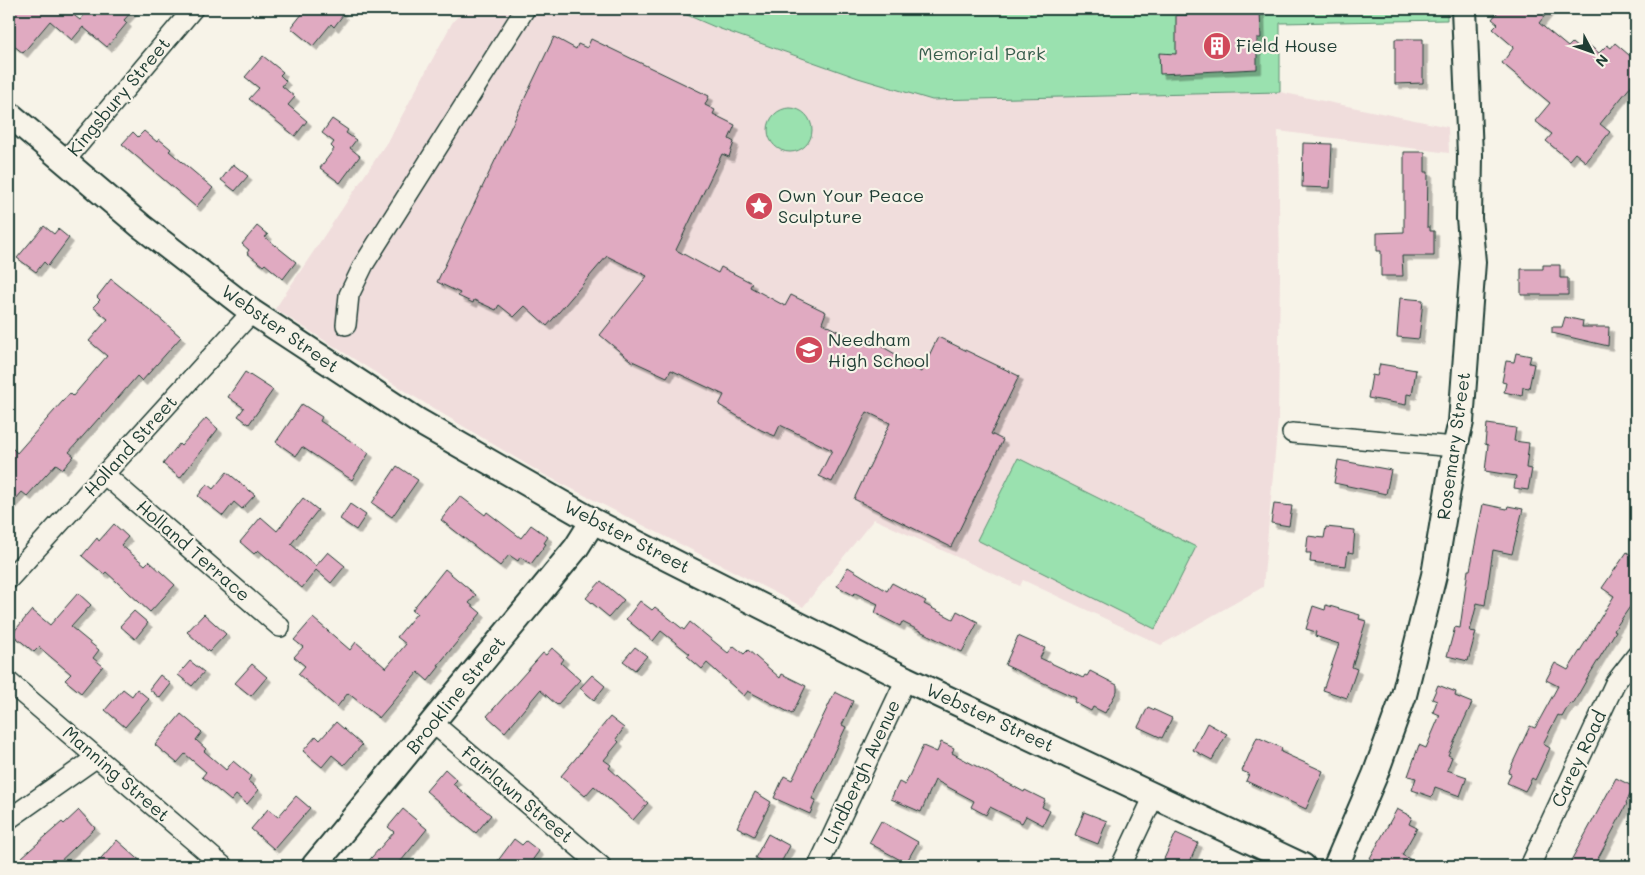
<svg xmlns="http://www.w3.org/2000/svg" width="1645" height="875" font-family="Mali,sans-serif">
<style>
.built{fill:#f0dddc}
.green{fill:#9ae1af;stroke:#5c8f72}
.building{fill:#e0aac1;stroke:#1f3d34;filter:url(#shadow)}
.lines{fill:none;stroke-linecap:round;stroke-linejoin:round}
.minor-casing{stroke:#1f3d34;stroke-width:22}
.tertiary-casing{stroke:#1f3d34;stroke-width:28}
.minor{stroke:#f7f3e8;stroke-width:19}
.tertiary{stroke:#f7f3e8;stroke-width:24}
.labels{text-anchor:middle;stroke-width:4.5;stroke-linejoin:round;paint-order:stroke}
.poi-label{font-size:18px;fill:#1f3d34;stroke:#f7f3e8;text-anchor:start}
.park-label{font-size:18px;fill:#385e4d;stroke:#f7f3e8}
.street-label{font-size:18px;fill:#1f3d34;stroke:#f7f3e8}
</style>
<defs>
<filter id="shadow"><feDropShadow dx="4.5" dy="4.5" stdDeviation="0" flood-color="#0004"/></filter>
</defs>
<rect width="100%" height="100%" fill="#f7f3e8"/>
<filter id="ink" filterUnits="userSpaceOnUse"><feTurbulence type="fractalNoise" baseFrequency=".02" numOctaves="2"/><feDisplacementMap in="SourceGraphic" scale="10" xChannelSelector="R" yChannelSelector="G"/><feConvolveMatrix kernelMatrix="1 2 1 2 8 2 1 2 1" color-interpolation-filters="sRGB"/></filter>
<g filter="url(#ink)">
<!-- built -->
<path class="built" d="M464,9H673L715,27L932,100L1280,92L1448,127L1449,153L1278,131L1280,273L1278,420L1263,587L1161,645L1023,580L1020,586L874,519L803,607L541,473L403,390L275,309L391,136L452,23Z"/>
<!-- green -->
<path class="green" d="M673,9H1447V20L1280,23V92L932,100L858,78L715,27Z
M768 130a22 22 0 1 1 44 0a22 22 0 1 1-44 0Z
M1018,458L1196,547L1155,629L977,540Z"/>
<!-- building -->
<path class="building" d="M9,9H66L80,20L89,9H134L124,20L127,23L107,47L83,27L72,40L50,21L23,53L9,42Z
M306,9H343L340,13L343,15L334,27L331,24L313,46L291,28Z
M1500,9H1550L1539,23L1568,47L1572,43L1579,49L1585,42L1599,53L1607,45L1611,48L1615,43L1636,61V80L1600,124L1610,132L1586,162L1575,153L1569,160L1546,141L1552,134L1535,121L1550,103L1502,63L1514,47L1493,29L1498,24L1492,19Z
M1214,11V12L1260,11L1261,38H1257V69L1160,74L1159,53L1176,54V15H1188L1189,12Z
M554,37L576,49L578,44L587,48L591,39L709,96L705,105L715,110L713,114L735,125L729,139L734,142L729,157L722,154L676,250L718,273L721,267L752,283L750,287L785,306L791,295L826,312L822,323L864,345L867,338L897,355L896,358L921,372L938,337L1019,376L991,434L1003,440L951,547L854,499L890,423L867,412L832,482L819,476L832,450L780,425L775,436L761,430L719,405L724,395L671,370L667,377L630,360L600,335L647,276L607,256L547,326L525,306L514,317L499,305L496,310L474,300L473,303L458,296L460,293L437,282Z
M1395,39H1423V83L1395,84Z
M263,56L283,72L280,75L286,81L282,86L295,97L288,105L307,121L295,136L249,99L259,88L245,77Z
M332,119L348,130L346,133L356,140L350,148L360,156L340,183L320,168L334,149L331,146L334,142L322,133Z
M144,131L157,142L159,139L171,149L169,151L213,188L196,207L122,144L133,132L138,137Z
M1303,143L1332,144L1330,188L1302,187Z
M1404,152H1425V172H1428L1427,227H1430V231H1434V256H1402L1403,276H1381V251H1377V233L1404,232Z
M233,164L248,176L235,191L221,180Z
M44,226L54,234L58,229L69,238L48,266L44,262L36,272L17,258Z
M257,226L268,235L265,237L296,262L283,279L265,264L263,266L247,253L249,250L242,244Z
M1543,265H1560V278H1568V295H1521V269H1543Z
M111,279L155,314L181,337L142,381L137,376L100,419L99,418L69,452L74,456L63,469L56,464L27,496L22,492L9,507V445L17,453L70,393L73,396L107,356L89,341L108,319L93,307L100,300L97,297Z
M1400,298L1423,300L1419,339L1397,337Z
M1565,317L1583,321L1582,327H1609L1608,346L1552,333V327H1562Z
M1516,353L1531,356L1529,363L1534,364L1529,388L1523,387L1522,396L1504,392L1506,383L1502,382L1506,361L1514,362Z
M1380,364L1416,370L1412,395L1407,394L1406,405L1368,398L1372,375L1377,376Z
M245,372L273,390L249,424L238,416L244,408L228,397Z
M302,404L322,417L320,421L369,453L352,480L302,447L296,456L276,442Z
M206,418L218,429L180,478L163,464L179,444L181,446Z
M1487,424L1516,428L1514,441L1529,443L1526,468L1532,469L1528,490L1514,488L1516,476L1485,471L1488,445L1485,444Z
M1338,460L1391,470L1386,494L1334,483Z
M397,466L418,480L392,517L372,503Z
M227,472L255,495L242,509L234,502L223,516L198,496L207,484L213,489Z
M460,496L485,515L487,512L521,538L531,525L548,537L544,543L546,544L531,564L520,557L518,561L509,555L500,566L441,520Z
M303,498L318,510L291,544L316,566L328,552L345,566L331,583L316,570L302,588L258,550L254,554L240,542L261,517L277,531Z
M350,504L366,515L356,530L340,519Z
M1274,504L1292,506L1289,526L1271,523Z
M1483,504L1507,509L1508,506L1523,509L1512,554L1493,550L1485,605L1477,603L1470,631L1476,632L1468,661L1447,656L1455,627L1460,628L1468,570H1470Z
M114,524L128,537L121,545L145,565L149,561L175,585L150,612L106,572L104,574L82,556L97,538L99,541Z
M1326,527L1355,530L1353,553L1348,552L1346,566L1310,562L1311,553H1306L1308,536L1324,538Z
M1627,552L1636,559V598L1614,630L1616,631L1591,672L1573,704L1570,703L1562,717L1558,715L1543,744L1550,748L1535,780L1532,778L1525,791L1507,783L1511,774L1508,773L1530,726L1535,728L1558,686L1546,680L1555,663L1568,670L1614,596L1602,588Z
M848,567L887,591L892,583L926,601L924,604L953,619L957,611L978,622L962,652L902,622L900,626L875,613L878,604L855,593L853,595L837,586Z
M445,569L476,595L469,603L481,613L438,665L440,666L428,681L418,672L379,718L348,693L337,707L298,674L305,666L294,657L303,647L294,640L313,618L350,650L356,642L386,668L406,644L397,637L417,613L412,610Z
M601,581L624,600L609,617L586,598Z
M78,593L91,605L71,627L99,650L93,658L103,666L81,693L65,680L71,674L39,647L34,652L12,634L32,610L50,625Z
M640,601L652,610L655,607L684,630L690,622L728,653L734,646L744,654L748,650L780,678L782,674L806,686L792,714L748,691L744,696L707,663L702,669L687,656L690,654L661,631L653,641L626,619Z
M1326,605L1360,615L1359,619L1366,621L1352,667L1357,669L1347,698L1323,690L1339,644L1315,636L1316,632L1306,629L1313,606L1325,610Z
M134,611L148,623L135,639L120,626Z
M204,614L226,634L209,652L187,632Z
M1018,636L1045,648L1040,658L1083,678L1085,675L1087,676L1090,671L1117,685V691L1105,713L1093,707L1091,711L1074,702L1076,698L1005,665Z
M635,647L647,656L635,670L623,661Z
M552,648L564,659L561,663L580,680L557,705L540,690L505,732L487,716L543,653L546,655Z
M190,661L204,672L192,686L178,675Z
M252,664L267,677L251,696L235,683Z
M160,675L171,684L160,698L149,689Z
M592,675L605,686L594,700L580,688Z
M1438,685L1456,692L1455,696L1472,703L1448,755L1452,757L1447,770L1467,777L1460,796L1435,787L1432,797L1412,790L1416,778L1408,776L1419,745L1426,748L1440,715L1433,712L1437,701L1432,699Z
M123,689L132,696L137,689L149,699L125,727L105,710Z
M835,692L853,701L842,725L846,727L812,799L816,800L810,814L774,798L784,776L792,780Z
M1148,707L1172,718L1162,738L1138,727Z
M181,714L202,732L196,740L206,749L204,751L226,770L233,761L251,776L248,781L259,790L247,804L236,795L231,801L202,777L206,772L185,754L177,763L155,745Z
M610,717L624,728L616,739L619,742L604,760L611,765L609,768L648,803L633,820L594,786L585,796L561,776Z
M336,722L362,745L344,765L332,755L322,767L303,751L316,736L320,740Z
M1207,723L1227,734L1212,760L1193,750Z
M1257,737L1282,748L1281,752L1323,771L1306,809L1246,781L1249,774L1242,771Z
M941,742L954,748L952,753L1024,792L1025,790L1045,800L1042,807L1050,811L1043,825L1026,816L1022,823L990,807L986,815L971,807L974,801L935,780L921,812L891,799L899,782L905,785L923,746L937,752Z
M445,769L457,780L453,784L491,815L476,833L426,791Z
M1616,778L1634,787L1626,803L1627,804L1594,866H1568Z
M755,792L771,802L754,836L737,827Z
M296,796L310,808L274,849L251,829L268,809L278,817Z
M403,809L427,829L397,866H364L394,832L388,827Z
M1397,809L1412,817L1409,824L1417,828L1402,855L1423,866H1387L1370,858Z
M79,810L95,828L55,866H30L22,857L62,822L64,824Z
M1084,812L1107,821L1098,844L1075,835Z
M881,821L918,842L906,863L869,843Z
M1176,833L1198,843L1188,866H1175L1163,861Z
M768,834L790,846L779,866H770L755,858Z
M514,839L522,845L526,841L539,851L528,866H494Z
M117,840L146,866H94Z"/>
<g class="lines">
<defs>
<path id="minor" d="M64,162L193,9
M346,325L349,295L364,264L525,9
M1292,433L1455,447
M105,475L280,627
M9,579L252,312
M9,682L223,866
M433,723L601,866
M9,819L97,757
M818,866L906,679
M1121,866L1154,796
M1530,866L1615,683L1636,656"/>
<path id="tertiary" d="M9,114L141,226L252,312L418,421L593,521L906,679L1303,866
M314,866L576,548L593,521
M1336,866L1375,775L1404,695L1434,575L1455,447L1461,422L1473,262L1469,218L1470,155L1464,9"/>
</defs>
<!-- minor casing -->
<use href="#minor" class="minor-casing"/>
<!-- tertiary casing -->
<use href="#tertiary" class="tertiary-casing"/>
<!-- minor -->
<use href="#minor" class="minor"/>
<!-- tertiary -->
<use href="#tertiary" class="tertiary"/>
</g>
</g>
<!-- icons -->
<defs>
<symbol id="building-disc" viewBox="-11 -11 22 22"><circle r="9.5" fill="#d1495b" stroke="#f7f3e8"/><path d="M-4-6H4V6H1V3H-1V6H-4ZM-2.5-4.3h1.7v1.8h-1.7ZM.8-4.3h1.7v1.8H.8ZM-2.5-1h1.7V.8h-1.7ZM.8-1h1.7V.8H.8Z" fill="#fff"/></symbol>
<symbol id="sight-disc" viewBox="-11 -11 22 22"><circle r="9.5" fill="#d1495b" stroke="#f7f3e8"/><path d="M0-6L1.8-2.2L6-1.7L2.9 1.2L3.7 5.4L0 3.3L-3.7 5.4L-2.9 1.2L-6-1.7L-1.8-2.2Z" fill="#fff"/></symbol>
<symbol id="school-disc" viewBox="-11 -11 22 22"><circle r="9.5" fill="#d1495b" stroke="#f7f3e8"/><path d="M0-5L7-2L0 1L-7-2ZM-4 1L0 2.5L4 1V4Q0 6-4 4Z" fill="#fff"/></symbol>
</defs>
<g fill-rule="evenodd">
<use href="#building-disc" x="1201" y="30" width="32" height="32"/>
<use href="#sight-disc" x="743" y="190" width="32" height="32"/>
<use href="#school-disc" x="793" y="334" width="32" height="32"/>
</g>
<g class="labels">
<!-- poi labels -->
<g class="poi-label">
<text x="1236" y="52">Field House</text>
<text x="778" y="202">Own Your Peace<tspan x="778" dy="21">Sculpture</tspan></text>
<text x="828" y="346">Needham<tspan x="828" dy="21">High School</tspan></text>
</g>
<!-- park labels -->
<g class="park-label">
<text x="982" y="60">Memorial Park</text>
</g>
<!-- street labels -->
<g class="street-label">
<text transform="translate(119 97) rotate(-50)" y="6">Kingsbury Street</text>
<text transform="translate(280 329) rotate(35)" y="6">Webster Street</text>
<text transform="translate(131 446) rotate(-48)" y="6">Holland Street</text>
<text transform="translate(1454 446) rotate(-82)" y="6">Rosemary Street</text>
<text transform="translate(627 537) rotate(27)" y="6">Webster Street</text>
<text transform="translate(193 551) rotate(41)" y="6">Holland Terrace</text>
<text transform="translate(456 695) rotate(-51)" y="6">Brookline Street</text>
<text transform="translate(990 718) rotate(25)" y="6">Webster Street</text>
<text transform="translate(1579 759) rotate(-65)" y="6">Carey Road</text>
<text transform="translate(862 772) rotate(-65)" y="6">Lindbergh Avenue</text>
<text transform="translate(116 774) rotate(41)" y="6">Manning Street</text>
<text transform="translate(517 795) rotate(40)" y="6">Fairlawn Street</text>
</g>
</g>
<!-- margin -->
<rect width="1645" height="875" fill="none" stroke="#f7f3e8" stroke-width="30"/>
<rect x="15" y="15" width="1615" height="845" fill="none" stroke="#1f3d34" stroke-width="2" filter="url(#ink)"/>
<!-- north arrow -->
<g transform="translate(1592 52) rotate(131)" stroke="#f7f3e8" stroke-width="4" paint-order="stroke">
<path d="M0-4L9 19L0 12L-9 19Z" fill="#1f3d34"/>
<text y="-8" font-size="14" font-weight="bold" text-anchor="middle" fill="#1f3d34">N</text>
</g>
</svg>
